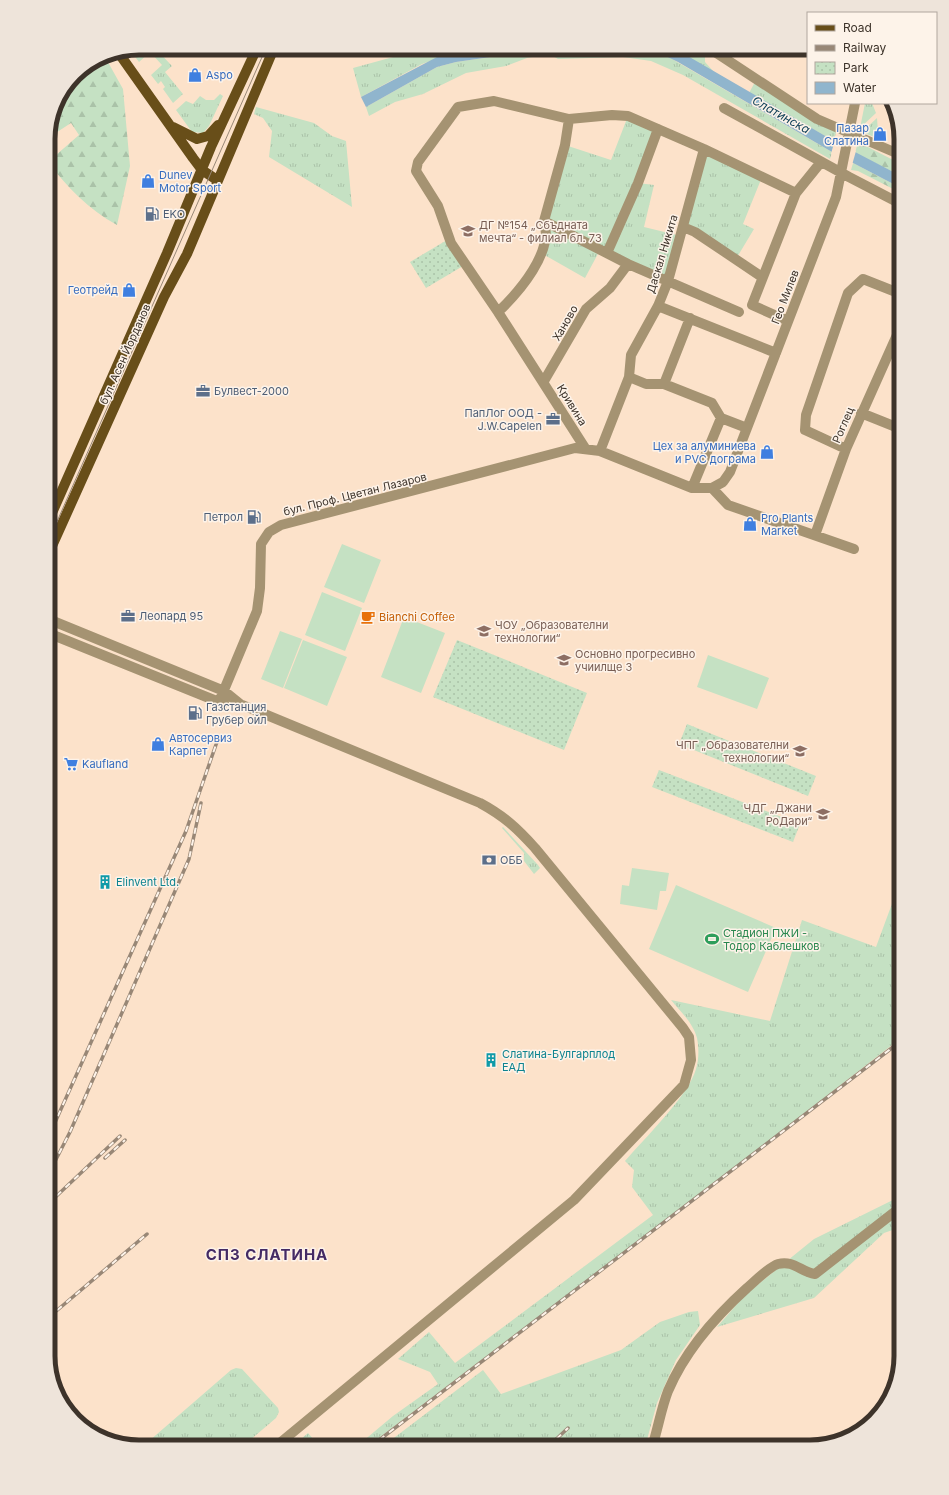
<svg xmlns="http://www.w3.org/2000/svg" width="949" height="1495" font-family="Inter,sans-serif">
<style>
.grass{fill:url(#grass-tufts)}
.forest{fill:url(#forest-firs)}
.park{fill:url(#park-dots)}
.pitch{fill:#c5e1c3}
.water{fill:#90b5cd}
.pier{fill:#fce2ca}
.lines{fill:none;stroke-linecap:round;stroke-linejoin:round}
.minor{stroke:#a59372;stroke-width:10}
.major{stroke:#684e19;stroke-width:10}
.tram{stroke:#988776;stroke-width:1}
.rail-casing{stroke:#988776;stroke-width:3.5}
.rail{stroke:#fdf3e9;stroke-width:2;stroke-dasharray:6;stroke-linecap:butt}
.labels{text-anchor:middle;stroke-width:3;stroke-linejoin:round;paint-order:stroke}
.shop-label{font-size:11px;fill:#366cbe;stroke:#fdf3e9;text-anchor:start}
.service-label{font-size:11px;fill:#4e5e75;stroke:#fdf3e9;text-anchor:start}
.education-label{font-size:11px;fill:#785e54;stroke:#fdf3e9;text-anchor:start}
.street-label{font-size:11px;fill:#3d332a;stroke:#fdf3e9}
.food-label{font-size:11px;fill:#c56008;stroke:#fdf3e9;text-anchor:start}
.culture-label{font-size:11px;fill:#0d838f;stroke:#fdf3e9;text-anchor:start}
.leisure-label{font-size:11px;fill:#27864d;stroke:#fdf3e9;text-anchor:start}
.water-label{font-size:12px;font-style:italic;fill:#0d3e57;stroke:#fdf3e9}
.district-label{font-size:15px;font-weight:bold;letter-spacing:1px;fill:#442a64;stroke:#fdf3e9}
.rim{fill:none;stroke:#3d332a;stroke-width:5}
</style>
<defs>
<pattern id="grass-tufts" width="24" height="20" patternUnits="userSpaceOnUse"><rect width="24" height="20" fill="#c5e1c3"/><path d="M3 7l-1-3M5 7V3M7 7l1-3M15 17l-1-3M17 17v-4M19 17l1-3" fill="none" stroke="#aac2a8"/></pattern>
<pattern id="forest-firs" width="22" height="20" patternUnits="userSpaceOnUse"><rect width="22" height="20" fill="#c5e1c3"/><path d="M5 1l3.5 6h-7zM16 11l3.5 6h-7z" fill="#aac2a8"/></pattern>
<pattern id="park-dots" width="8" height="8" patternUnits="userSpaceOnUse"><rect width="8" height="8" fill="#c5e1c3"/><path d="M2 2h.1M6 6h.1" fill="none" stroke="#aac2a8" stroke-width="1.8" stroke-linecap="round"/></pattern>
</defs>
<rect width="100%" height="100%" fill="#fce2ca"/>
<!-- grass -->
<path class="grass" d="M139,48H155L172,66L165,72L183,94L173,103L163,89L165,87L161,81L158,84L151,75L162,65L150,52L139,62L130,50Z
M426,48H487L456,52L422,64L361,97L353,68Z
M553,48H649L660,52L832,152L830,159L683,75L651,61L623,57L558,59L549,54L527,58L506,66L466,73L423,94L395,102L369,116L366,107L437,67L456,62Z
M672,48H701L705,52V62L714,72Z
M755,82L836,132L834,141L749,93Z
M220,94L223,96L209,126L203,133L192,132L176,110L186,101L193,104L200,96L206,100H214Z
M865,103H872L876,113L860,128Z
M256,107L314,123L332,136L346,141L352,207L269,157L272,131L263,118L254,114Z
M628,116L658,129L638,183L654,185L644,227L681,236L668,281L600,250L585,278L541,253L565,145L611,160Z
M877,118L878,132L884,141L862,132Z
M704,149L762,177L743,224L754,229L736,259L683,227Z
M503,827L538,865L540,868L534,874L524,861V853L502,828Z
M893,901L901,902V1038L747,1158L367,1447H356L393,1416L438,1384L430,1372L398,1359L429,1332L455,1363L653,1215L632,1187L634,1170L625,1161C644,1139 689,1095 696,1069C699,1059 699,1048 697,1038C693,1023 681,1012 671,1000L770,1021L802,920L876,947Z
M901,1196V1227L884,1233L814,1298L717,1327L745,1295L814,1239Z
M698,1311L700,1325L676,1360L657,1403L645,1447H382L483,1370L501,1394L621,1350L660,1322L689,1312Z
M236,1368L242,1369L278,1408L279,1412L276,1418L242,1447H149V1441L231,1370Z
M308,1433L320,1447H292Z"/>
<!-- forest -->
<path class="forest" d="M104,55L123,89L130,166L117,225C89,210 67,187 48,162L79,135L71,123L48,138L57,99L75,74Z
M858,142L901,164V176L855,153Z
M853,163L901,188V193L858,171L851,170Z"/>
<!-- park -->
<path class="park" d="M447,240L463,266L426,288L410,262Z
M457,640L587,693L564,750L433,697Z
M687,724L816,776L808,796L679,744Z
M659,770L800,824L793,842L652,787Z"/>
<!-- pitch -->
<path class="pitch" d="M342,544L381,560L364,603L324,587Z
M322,592L362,608L345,651L305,635Z
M404,617L445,633L421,693L381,677Z
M280,631L302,639L283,688L261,679Z
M303,640L347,657L327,706L284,688Z
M708,655L769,678L757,709L697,687Z
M632,868L669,873L666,891H660L657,910L620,904L622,885L629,886Z
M676,885L776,928L748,992L649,949Z"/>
<!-- water -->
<path class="water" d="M487,48H553L456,62L437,67L366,107L361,97L437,57Z
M649,48H672L686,55L834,141L901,176V188L832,152L678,62Z"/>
<!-- pier -->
<path class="pier" d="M835,139L856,151L852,165L831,154Z"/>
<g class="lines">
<!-- minor -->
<path class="minor" d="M709,48L817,119L901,155
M724,108L849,177L901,204
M544,221L628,264L739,312
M544,221L565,145L569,119
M683,227L695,232L762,277
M607,253L638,183L658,129
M658,306L776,353
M498,312C519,292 554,252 544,221
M788,321L752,305L796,193L821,162
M629,377L646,384H664L712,403L721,418L692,488
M544,381L586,309L610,288L628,264
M664,384L690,318
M861,413L901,429
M721,418L747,428
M585,448L498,312L451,243L438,206L416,171L418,162L458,107L494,101L569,119L612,115L628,116L704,149L796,193
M846,449L805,430L806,415L848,293L863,279L901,294
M600,451L629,377L631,355L658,306L668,281L704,149
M712,488L728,505L854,549
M815,535L846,449L901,326
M48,619L224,691L240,704L480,803C504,816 517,828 535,848L683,1028L689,1037L691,1060L684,1085L574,1200L275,1447
M48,633L219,702L224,703
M219,702L257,611L260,588L261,544L269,532L281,525L575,448L600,451L692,488H712L723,482L730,472L836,197L855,103
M652,1447C658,1429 661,1409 668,1391C685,1351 716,1316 747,1288C754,1282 770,1266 778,1264C794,1260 801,1272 815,1274L901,1207"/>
<!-- major -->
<path class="major" d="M118,52L193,158L202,170L217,180
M173,127L197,139L208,136L218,125
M48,522L167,253L211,147L257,48
M48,555L164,297L187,254L274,48"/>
<!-- tram -->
<path class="tram" d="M48,542L266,48"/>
<defs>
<path id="rail" d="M48,1138L186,831L219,736
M105,1158L125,1140
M48,1175L70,1132L189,859L201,803
M48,1204L120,1136
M48,1318L147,1234
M370,1447L901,1041
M548,1447L568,1428"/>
</defs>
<!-- rail casing -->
<use href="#rail" class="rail-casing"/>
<!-- rail -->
<use href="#rail" class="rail"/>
</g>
<!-- icons -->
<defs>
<symbol id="shop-bare" viewBox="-9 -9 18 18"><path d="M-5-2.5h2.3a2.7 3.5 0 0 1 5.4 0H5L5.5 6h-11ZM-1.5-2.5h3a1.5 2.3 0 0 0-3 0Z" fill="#3f7fe0" stroke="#fdf3e9" stroke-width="2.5" paint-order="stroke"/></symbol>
<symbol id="fuel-bare" viewBox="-9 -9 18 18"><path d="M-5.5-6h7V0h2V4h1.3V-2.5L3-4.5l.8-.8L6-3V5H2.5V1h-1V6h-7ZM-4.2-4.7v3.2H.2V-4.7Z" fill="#5c6f8a" stroke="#fdf3e9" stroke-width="2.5" paint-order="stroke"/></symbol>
<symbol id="school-bare" viewBox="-9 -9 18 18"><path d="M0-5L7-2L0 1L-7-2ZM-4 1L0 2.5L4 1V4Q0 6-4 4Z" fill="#8d6e63" stroke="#fdf3e9" stroke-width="2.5" paint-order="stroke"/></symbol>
<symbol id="office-bare" viewBox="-9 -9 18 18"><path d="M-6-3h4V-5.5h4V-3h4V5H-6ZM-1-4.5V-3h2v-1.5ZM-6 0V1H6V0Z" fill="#5c6f8a" stroke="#fdf3e9" stroke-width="2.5" paint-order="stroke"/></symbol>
<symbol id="cafe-bare" viewBox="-9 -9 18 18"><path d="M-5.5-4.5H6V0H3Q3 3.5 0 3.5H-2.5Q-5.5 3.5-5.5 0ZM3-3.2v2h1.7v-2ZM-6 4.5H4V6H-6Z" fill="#e8710a" stroke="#fdf3e9" stroke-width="2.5" paint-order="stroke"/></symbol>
<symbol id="supermarket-bare" viewBox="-9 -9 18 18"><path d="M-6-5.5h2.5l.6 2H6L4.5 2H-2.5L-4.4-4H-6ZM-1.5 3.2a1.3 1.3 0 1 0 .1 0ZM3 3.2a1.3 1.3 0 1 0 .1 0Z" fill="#3f7fe0" stroke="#fdf3e9" stroke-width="2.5" paint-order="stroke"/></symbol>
<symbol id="bank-bare" viewBox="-9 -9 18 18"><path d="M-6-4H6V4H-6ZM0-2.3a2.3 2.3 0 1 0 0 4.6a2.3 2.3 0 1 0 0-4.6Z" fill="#5c6f8a" stroke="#fdf3e9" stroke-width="2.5" paint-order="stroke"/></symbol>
<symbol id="building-bare" viewBox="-9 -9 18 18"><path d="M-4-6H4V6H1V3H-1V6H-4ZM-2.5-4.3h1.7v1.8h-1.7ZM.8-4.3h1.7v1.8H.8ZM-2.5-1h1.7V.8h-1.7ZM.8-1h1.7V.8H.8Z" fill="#0f9aa8" stroke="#fdf3e9" stroke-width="2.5" paint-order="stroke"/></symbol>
<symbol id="stadium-bare" viewBox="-9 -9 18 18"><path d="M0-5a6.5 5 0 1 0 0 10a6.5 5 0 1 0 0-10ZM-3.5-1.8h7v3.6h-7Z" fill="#2e9e5b" stroke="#fdf3e9" stroke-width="2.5" paint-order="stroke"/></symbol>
</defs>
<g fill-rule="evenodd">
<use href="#shop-bare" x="185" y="65" width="20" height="20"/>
<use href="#shop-bare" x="870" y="124" width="20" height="20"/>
<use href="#shop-bare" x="138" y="171" width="20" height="20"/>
<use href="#fuel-bare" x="142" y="204" width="20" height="20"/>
<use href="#school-bare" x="458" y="221" width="20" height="20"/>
<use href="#shop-bare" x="119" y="280" width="20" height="20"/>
<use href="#office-bare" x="193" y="381" width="20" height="20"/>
<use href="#office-bare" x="543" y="409" width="20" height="20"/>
<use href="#shop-bare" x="757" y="442" width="20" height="20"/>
<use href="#fuel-bare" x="244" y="507" width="20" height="20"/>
<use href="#shop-bare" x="740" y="514" width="20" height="20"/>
<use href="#office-bare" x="118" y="606" width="20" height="20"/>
<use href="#cafe-bare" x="358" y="607" width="20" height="20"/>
<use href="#school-bare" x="474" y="621" width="20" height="20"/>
<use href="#school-bare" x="554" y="650" width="20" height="20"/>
<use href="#fuel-bare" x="185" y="703" width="20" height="20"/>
<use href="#shop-bare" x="148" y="734" width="20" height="20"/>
<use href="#school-bare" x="790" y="741" width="20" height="20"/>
<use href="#supermarket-bare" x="61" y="754" width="20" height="20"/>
<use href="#school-bare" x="813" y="804" width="20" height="20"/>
<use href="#bank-bare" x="479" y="850" width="20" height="20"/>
<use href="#building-bare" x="95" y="872" width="20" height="20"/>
<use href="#stadium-bare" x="702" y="929" width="20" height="20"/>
<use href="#building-bare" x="481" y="1050" width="20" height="20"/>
</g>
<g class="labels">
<!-- shop labels -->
<g class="shop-label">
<text x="206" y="79">Aspo</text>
<text x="869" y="132" text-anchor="end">Пазар<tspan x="869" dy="13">Слатина</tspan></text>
<text x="159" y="179">Dunev<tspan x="159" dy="13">Motor Sport</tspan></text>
<text x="118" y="294" text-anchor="end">Геотрейд</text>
<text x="756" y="450" text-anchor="end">Цех за алуминиева<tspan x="756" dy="13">и PVC дограма</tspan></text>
<text x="761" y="522">Pro Plants<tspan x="761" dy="13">Market</tspan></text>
<text x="169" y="742">Автосервиз<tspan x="169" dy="13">Карпет</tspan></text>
<text x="82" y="768">Kaufland</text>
</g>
<!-- service labels -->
<g class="service-label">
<text x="163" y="218">EKO</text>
<text x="214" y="395">Булвест-2000</text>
<text x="542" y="417" text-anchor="end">ПапЛог ООД -<tspan x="542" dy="13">J.W.Capelen</tspan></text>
<text x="243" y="521" text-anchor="end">Петрол</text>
<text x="139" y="620">Леопард 95</text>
<text x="206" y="711">Газстанция<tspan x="206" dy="13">Грубер ойл</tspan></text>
<text x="500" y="864">ОББ</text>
</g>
<!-- education labels -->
<g class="education-label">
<text x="479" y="229">ДГ №154 „Сбъдната<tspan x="479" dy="13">мечта“ - филиал бл. 73</tspan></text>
<text x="495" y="629">ЧОУ „Образователни<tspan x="495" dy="13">технологии“</tspan></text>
<text x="575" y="658">Основно прогресивно<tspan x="575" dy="13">учиилще 3</tspan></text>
<text x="789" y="749" text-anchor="end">ЧПГ „Образователни<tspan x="789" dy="13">технологии“</tspan></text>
<text x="812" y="812" text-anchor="end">ЧДГ „Джани<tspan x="812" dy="13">РоДари“</tspan></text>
</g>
<!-- street labels -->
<g class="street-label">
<text transform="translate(662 254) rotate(-73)" y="4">Даскал Никита</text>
<text transform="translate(785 297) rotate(-69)" y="4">Гео Милев</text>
<text transform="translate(565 323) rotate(-60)" y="4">Ханово</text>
<text transform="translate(125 354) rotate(-66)" y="4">бул. Асен Йорданов</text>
<text transform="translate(572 405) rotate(58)" y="4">Кривина</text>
<text transform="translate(843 425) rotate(-67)" y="4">Роглец</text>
<text transform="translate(355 494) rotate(-14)" y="4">бул. Проф. Цветан Лазаров</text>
</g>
<!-- food labels -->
<g class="food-label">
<text x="379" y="621">Bianchi Coffee</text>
</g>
<!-- culture labels -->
<g class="culture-label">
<text x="116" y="886">Elinvent Ltd.</text>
<text x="502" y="1058">Слатина-Булгарплод<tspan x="502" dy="13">ЕАД</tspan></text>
</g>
<!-- leisure labels -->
<g class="leisure-label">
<text x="723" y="937">Стадион ПЖИ -<tspan x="723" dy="13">Тодор Каблешков</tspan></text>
</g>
<!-- water labels -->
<g class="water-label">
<text transform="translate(781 115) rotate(29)" y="4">Слатинска</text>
</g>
<!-- district labels -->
<g class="district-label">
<text x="267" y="1260">СПЗ СЛАТИНА</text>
</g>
</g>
<!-- crop -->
<path d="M0 0H949V1495H0ZM139 55H810A84 84 0 0 1 894 139V1356A84 84 0 0 1 810 1440H139A84 84 0 0 1 55 1356V139A84 84 0 0 1 139 55Z" fill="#eee4da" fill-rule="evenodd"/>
<path class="rim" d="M139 55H810A84 84 0 0 1 894 139V1356A84 84 0 0 1 810 1440H139A84 84 0 0 1 55 1356V139A84 84 0 0 1 139 55Z"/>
<!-- legend -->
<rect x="807" y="12" width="130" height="92" fill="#fdf3e9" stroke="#b0a69d"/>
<rect x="815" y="25" width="20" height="6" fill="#684e19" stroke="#b0a69d"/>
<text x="843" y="32" font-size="12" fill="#3d332a">Road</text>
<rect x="815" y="45" width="20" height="6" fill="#988776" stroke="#b0a69d"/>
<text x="843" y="52" font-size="12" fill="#3d332a">Railway</text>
<rect x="815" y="62" width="20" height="12" fill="url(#park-dots)" stroke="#b0a69d"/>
<text x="843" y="72" font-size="12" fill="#3d332a">Park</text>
<rect x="815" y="82" width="20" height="12" fill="#90b5cd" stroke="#b0a69d"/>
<text x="843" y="92" font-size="12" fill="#3d332a">Water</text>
</svg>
